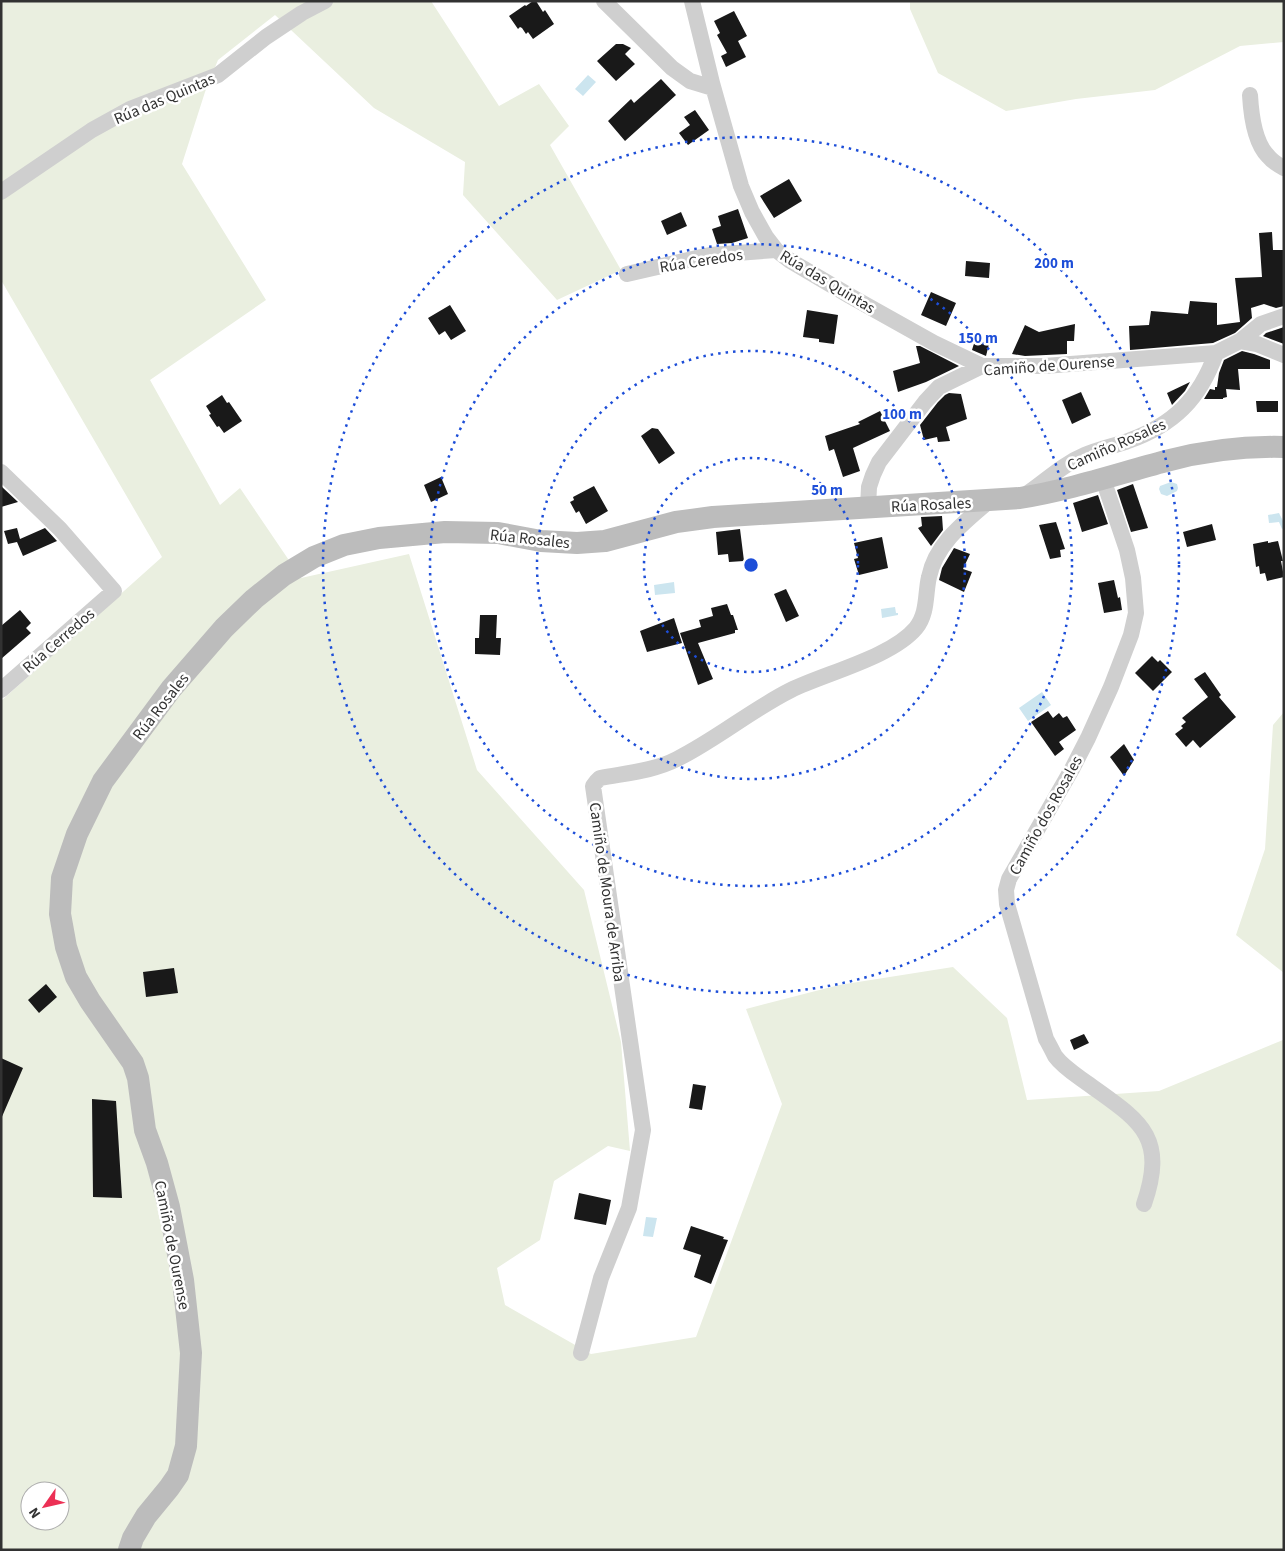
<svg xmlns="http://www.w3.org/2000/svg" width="1285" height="1551" font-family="'Source Sans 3',sans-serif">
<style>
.green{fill:#eaefe0;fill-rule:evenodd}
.water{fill:#cce5ef}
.building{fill:#191919}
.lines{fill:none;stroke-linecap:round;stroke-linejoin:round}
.street{stroke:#cfcfcf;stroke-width:16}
.secondary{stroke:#bcbcbc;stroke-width:22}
.ring{fill:none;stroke:#1d4ed8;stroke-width:2.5;stroke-dasharray:2.5 5}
.labels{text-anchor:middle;stroke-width:5;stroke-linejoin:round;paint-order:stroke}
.street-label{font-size:16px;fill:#323232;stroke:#fff}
.centre{fill:#1d4ed8;stroke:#fff;stroke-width:2.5}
.ring-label{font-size:15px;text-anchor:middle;font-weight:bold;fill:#1d4ed8;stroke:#fff;stroke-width:5;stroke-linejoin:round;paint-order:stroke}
</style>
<rect width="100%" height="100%" fill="#fff"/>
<!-- green -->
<path class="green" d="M1,1H431L499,106L539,84L569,126L550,145L621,270L557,300L463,195L465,162L374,108L275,15L218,60L205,92L182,164L266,300L150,380L220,505L240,488L301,578L409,554L477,770L584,890L621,1042L630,1151L608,1146L554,1181L540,1240L497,1268L505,1305L591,1354L696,1337L782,1104L746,1009L839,985L953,967L1007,1018L1027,1100L1159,1091L1283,1040L1284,1036V1550H1V701L162,557L1,280ZM30,1491H60V1521H30Z
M910,1H1284V42L1240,46L1155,90L1076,99L1006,111L938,73L910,9Z
M1284,712V973L1236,935L1265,849L1273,725Z"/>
<!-- water -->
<path class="water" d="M588,75L596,82L583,96L575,89Z
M1171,482L1177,484L1178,488L1177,491L1167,496L1161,494L1159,489L1160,486Z
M1279,513L1284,523V528L1282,529L1279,522L1269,523L1268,515Z
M674,582L675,593L655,595L654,585Z
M895,607L896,613H898V615L882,618L881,609Z
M1042,692L1051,705L1028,721L1019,708Z
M646,1217L657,1218L653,1237L643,1236Z"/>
<!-- building -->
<path class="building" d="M533,1H536L543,12L545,10L554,24L533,39L528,32L526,34L522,28L520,27L518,29L509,16L525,5L526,6Z
M734,11L747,36L738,41L746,57L726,67L721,56L727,53L717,35L720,33L714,21Z
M616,44H623L631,48L625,54L635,64L616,81L597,61Z
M661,79L676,95L625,141L608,121L631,99L634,103Z
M695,110L709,130L688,145L679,133L690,125L684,117Z
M789,179L802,201L774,218L760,196Z
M738,209L748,238L732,243L717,244L712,229L721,226L718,216Z
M681,212L687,226L667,235L661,221Z
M1272,232L1273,250H1284V306L1276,308L1264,304L1251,308L1252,318L1235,333L1213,343L1130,350L1129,326L1149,325L1151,311L1188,314L1190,301L1217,303V325L1240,322L1235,278L1262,277L1259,233Z
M966,261L990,263L989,278L965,276Z
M931,292L956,303L946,326L921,315Z
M450,305L466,331L451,340L445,331L439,335L428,318Z
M807,310L838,315L834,344L819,342V339L803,337Z
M1075,324L1074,341H1067V354L1025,356L1012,354L1025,325L1039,332Z
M1284,327V344L1263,336L1266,333Z
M975,340L989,344L986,356L972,350Z
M916,346H920L959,366L926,382L898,392L893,371L920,363Z
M1242,351L1254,354L1270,360V369H1238L1240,390L1226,389L1227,397L1223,398V399H1204L1210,389L1215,390V387H1217L1219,373L1224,360Z
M1190,382L1185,391L1172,405L1167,393Z
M1081,392L1091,415L1072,424L1062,400Z
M949,393L961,394L967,419L946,427L950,441L938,442L937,437L924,440L920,425L938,402L945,395Z
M222,395L227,403L229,402L242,421L224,433L219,426L217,427L209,415L211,414L206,406Z
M1256,401H1278V412H1257Z
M880,411L890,431L853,448L860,471L843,477L834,449L829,451L825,436L860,424L858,422Z
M652,428L658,429L675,453L659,464L641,436Z
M441,477L448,494L431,502L424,485Z
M1133,484L1148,528L1131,532L1117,490Z
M1,486L18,502L1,507Z
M594,486L608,511L586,524L579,511L576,513L570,502L574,500L573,497Z
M1098,495L1108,524L1082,532L1073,503Z
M942,516L943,530L931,546L918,528L922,526L921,517Z
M1056,522L1065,549L1060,550L1061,557L1050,559L1039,525Z
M1212,524L1216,540L1187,547L1183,532Z
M17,528L20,539L45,528L57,541L23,556L17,542L8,544L4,531Z
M740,529L744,561L729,562L728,554L718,555L716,532Z
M882,537L888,568L859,575L854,559L858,558L854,543Z
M1268,541V543L1278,541L1283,561H1281L1284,577L1267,581L1265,573L1260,574L1259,566L1256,567L1253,544Z
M954,548L970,554L963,569L972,572L964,592L939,580L942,568Z
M1114,580L1118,598L1120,597L1122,610L1104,613L1098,583Z
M786,589L799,616L786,622L774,594Z
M727,604L731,615H733L738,630H735V633L698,643L713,679L698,685L680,633L701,627L699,620L713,616L711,608Z
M20,610L31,623L26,628L31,633L1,659V626Z
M480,615H497L496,638H501L500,655L475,654V638H479Z
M674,618L682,643L647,652L640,631Z
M1152,656L1158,662L1160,660L1172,672L1153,691L1135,673Z
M1205,672L1221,695L1219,697L1236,717L1200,748L1193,740L1186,747L1175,734L1183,728L1181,726L1186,722L1182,718L1208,697L1194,679Z
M1048,711L1053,718L1059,713L1063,718L1067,716L1076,730L1059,742L1064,749L1055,756L1031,722Z
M1124,744L1134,760L1124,776L1110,757Z
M174,968L178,993L146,997L143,972Z
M46,984L57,997L39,1013L28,1000Z
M1084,1034L1089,1043L1074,1050L1070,1040Z
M1,1058L23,1068L1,1119Z
M693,1084L706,1086L702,1110L689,1108Z
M92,1099L116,1101L122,1198L93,1197Z
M579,1193L611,1200L606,1225L574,1219Z
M691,1226L724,1237L723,1239L728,1240L711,1284L694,1277L701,1255L683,1249Z"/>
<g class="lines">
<!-- street -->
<path class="street" d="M604,1L672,68L690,81L713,88
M692,1L712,83L741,186L752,212L766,237L776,250L789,260L850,296L934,343L982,366
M1250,95C1251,113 1254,142 1268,156C1272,161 1278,165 1284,168
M1,192L92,130L130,109L218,75L266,37L302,13L325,1
M627,274L710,255L776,250
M1240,341L1261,324L1284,316
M1,472L60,529L114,591L1,690
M1103,479L1127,550L1133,578L1136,613L1131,635L1111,687L1088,738L1072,769L1009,879L1006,890L1007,904L1046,1039C1049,1044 1052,1050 1055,1056C1063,1067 1076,1075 1087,1083C1138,1120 1168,1134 1144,1204
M1025,495C1045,482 1061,465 1085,455C1099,449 1114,446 1128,441C1173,425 1200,399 1216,353
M868,507L869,487L873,475L879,462L925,402L939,387L982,366H1044L1216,353L1240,341L1257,344L1284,355
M581,1353L601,1278L629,1208L643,1130L593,786L596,782L600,778C626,773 654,771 677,759C717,739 751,710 791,690C826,673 892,657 916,628C928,613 925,594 929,577C936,543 965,522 989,501"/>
<!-- secondary -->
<path class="secondary" d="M129,1550L133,1538L146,1516L169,1488L178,1475L186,1446L191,1353L183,1280L169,1207L157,1163L145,1130L138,1078L133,1063L90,1001L76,977L66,947L60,914L62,878L77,834L103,781L171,689L224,628L254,599L284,575L314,557L344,545L379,538L445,532L498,533L541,541L577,543L605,541L676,522L713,517L1020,498C1070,490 1117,474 1166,461C1204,451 1244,446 1284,447"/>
</g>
<!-- distance rings -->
<g class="ring">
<circle cx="751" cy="565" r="107"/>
<circle cx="751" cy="565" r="214"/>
<circle cx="751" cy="565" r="321"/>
<circle cx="751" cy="565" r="428"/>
</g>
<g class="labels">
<!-- street labels -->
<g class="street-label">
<text transform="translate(164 98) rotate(-23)" y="6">Rúa das Quintas</text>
<text transform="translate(701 260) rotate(-9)" y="6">Rúa Ceredos</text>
<text transform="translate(828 281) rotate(31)" y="6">Rúa das Quintas</text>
<text transform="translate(1049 365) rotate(-4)" y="6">Camiño de Ourense</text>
<text transform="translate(1116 444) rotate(-24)" y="6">Camiño Rosales</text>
<text transform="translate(931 504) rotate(-3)" y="6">Rúa Rosales</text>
<text transform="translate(530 538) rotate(6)" y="6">Rúa Rosales</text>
<text transform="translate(58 640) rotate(-41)" y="6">Rúa Cerredos</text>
<text transform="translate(160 706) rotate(-52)" y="6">Rúa Rosales</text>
<text transform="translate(1045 815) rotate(-61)" y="6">Camiño dos Rosales</text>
<text transform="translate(608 892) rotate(82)" y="6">Camiño de Moura de Arriba</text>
<text transform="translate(173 1245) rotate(79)" y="6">Camiño de Ourense</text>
</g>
</g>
<circle cx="751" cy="565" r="8" class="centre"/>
<g class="ring-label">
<text x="1054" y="268">200 m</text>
<text x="978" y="343">150 m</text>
<text x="902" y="419">100 m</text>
<text x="827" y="495">50 m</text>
</g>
<!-- border -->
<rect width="1285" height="1551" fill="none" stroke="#323232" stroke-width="5"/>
<!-- north arrow -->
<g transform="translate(45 1506) rotate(236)"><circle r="24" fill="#ffffff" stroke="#adadad"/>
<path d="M0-4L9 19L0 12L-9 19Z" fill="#ec3055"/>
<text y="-8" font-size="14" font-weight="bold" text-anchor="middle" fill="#323232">N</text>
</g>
</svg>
